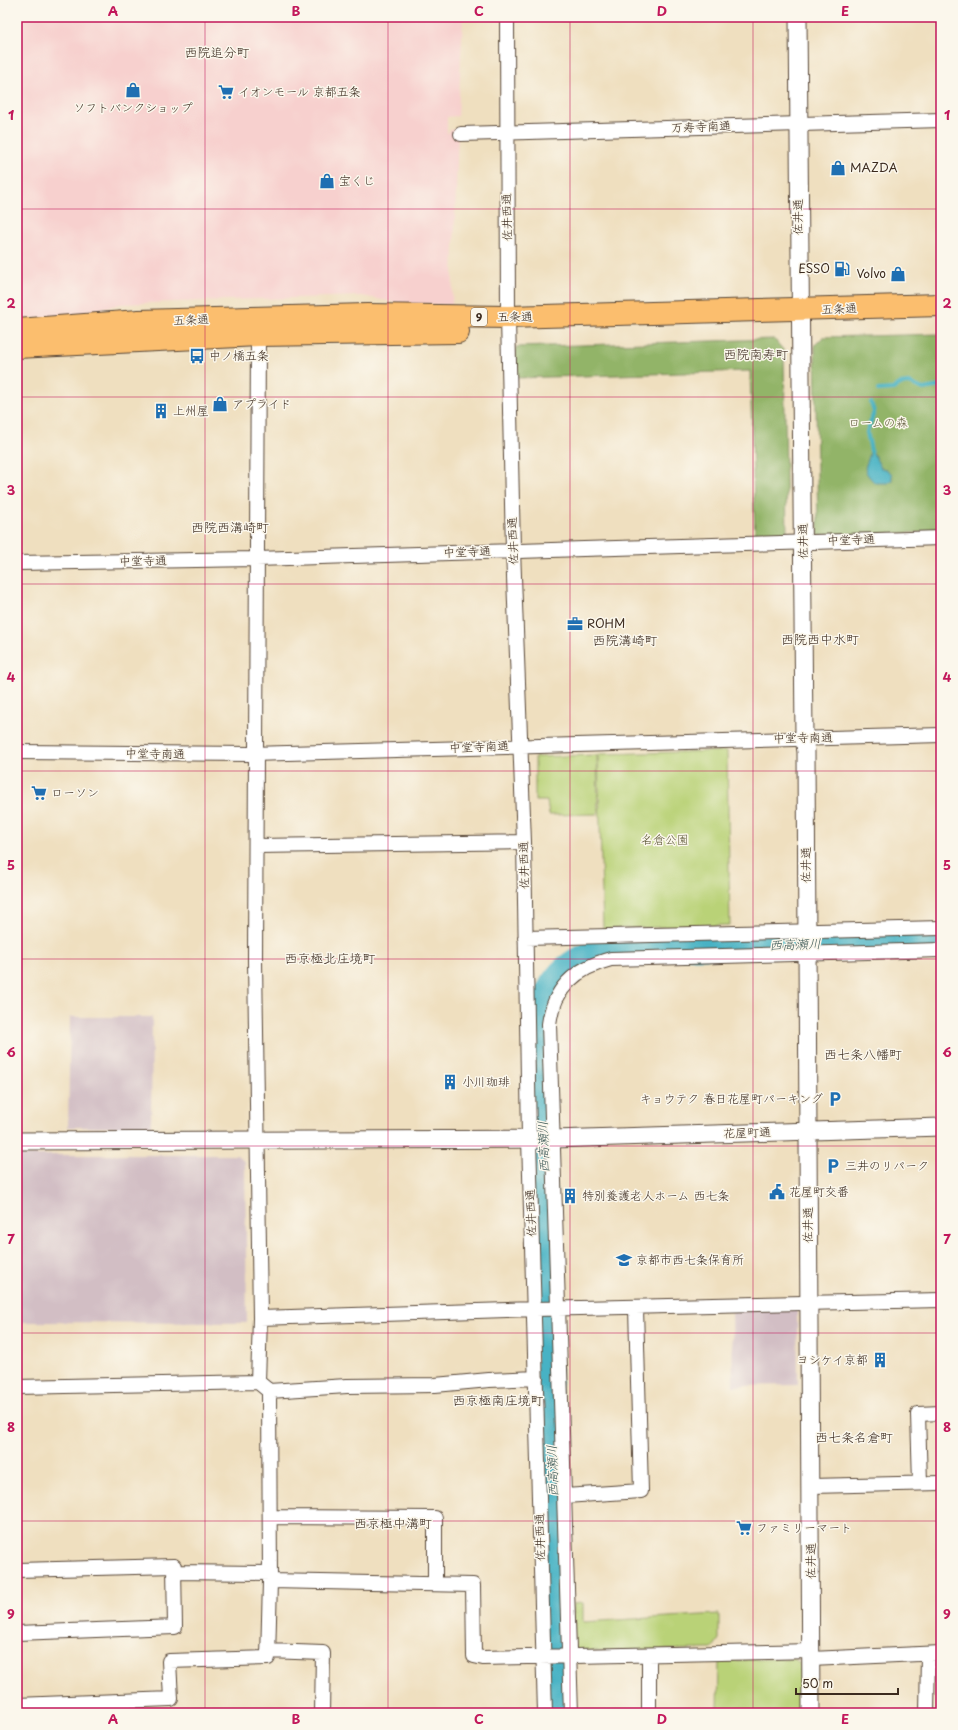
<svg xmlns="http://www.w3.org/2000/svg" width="958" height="1730" font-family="'Playpen Sans','Klee One',sans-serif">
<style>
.built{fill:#f7d0ce}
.industrial{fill:#d2bec4}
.green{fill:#b9d277;stroke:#7a7e4a}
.forest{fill:#92b468;stroke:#666f43}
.water{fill:#47b2c4;stroke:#416e71}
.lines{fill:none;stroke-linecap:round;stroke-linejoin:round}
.stream{stroke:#47b2c4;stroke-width:4}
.river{stroke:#47b2c4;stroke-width:25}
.minor-casing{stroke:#564536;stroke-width:16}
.tertiary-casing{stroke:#564536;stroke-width:19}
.trunk-casing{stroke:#564536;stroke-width:24}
.minor{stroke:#fff;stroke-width:14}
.tertiary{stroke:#fff;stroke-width:17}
.trunk{stroke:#fbbe6e;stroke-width:22}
.grid{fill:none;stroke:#c2185b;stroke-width:1;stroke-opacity:0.55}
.labels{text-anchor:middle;stroke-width:3;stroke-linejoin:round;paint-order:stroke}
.shield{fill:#fbf7ec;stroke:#75685c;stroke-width:1}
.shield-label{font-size:11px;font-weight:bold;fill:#3b2a1e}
.poi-label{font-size:12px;fill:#3b2a1e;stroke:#fbf7ec;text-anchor:start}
.street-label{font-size:12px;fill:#3b2a1e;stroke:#fbf7ec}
.park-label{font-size:12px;fill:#5a5434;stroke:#fbf7ec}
.neighbourhood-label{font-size:13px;fill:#3b2a1e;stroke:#fbf7ec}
.water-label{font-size:13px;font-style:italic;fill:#3f5a58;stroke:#fbf7ec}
.neatline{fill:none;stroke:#c2185b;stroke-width:1.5}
.grid-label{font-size:13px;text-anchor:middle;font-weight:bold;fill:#c2185b}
</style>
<rect width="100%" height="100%" fill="#fbf7ec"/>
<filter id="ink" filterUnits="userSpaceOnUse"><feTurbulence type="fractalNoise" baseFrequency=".025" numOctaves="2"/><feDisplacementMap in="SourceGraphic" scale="8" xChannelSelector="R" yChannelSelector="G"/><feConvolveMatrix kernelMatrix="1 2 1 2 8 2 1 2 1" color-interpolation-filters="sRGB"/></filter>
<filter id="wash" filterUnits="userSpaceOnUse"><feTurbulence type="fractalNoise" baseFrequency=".012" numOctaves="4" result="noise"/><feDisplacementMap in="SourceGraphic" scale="16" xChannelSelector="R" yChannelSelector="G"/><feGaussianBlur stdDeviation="0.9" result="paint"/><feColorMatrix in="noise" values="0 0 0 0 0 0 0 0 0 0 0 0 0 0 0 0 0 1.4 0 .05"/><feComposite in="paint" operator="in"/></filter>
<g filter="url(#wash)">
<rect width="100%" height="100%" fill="#efdfbf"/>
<!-- built -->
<path class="built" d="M27,17H463L458,116L447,117V134L450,130H458L452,305L404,304L362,296L229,300L120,304L62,318L18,319L17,25Z"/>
<!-- industrial -->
<path class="industrial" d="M70,1017H152L151,1128L68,1127Z
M18,1155H237L245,1162L247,1323L17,1322Z
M732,1309H797L798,1385L733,1386Z"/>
<!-- green -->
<path class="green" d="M727,751L730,925L603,929L598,754Z
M597,755L598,814L549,815L547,801H535V757Z
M583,1603V1622L719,1614V1639L712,1649L575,1651L573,1604Z
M794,1658L800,1664V1713H718L719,1661Z"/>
<!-- forest -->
<path class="forest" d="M941,334V532L818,535L815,345L823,337Z
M774,339L784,351L787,536H755L750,371L516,378V347Z"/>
<!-- water -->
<path class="water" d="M870,451H872L881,468L886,469L892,474V480L888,483H875C858,466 868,468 870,451Z"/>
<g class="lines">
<!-- stream -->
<path class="stream" d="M878,390L893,389L900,384L909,383L923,389L941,386
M871,403L874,412L867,432L871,451
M839,944L850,936
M657,948L668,940"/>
<!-- river -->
<path class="river" d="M558,1713L540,1029C541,981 569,954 615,948L828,945L941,940"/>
</g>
</g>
<g filter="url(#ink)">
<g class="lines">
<defs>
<path id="minor" d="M507,17L508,317L513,550L524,842L529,1139L545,1713
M461,134L941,120
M17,563L256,559L941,538
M17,752L251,754L941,735
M256,846L524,842
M525,938L941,928
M260,1318L535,1309L941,1300
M258,1382L260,1318L255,960L258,335
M17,1387L258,1382L269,1391L347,1386L435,1385L489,1380L536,1378
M920,1483L918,1414L941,1413
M811,1486L941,1483
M565,1496L641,1491L636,1308
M270,1517L435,1518V1584
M17,1570L174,1566L175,1627L17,1633
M174,1572L270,1573
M270,1581L473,1585L474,1656L483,1658L812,1651
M268,1651L323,1653L322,1713
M811,1659L941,1653
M17,1705L171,1699L169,1661L268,1658L270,1581L269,1391
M571,1713L549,1024C554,987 576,968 611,959L941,950
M649,1713V1655
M927,1713L928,1654"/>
<path id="tertiary" d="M798,17L804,738L806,752L811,1713
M17,1141L554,1139L941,1127"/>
<path id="trunk" d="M17,330L139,321L251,318L367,315L508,317L941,305
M17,347L258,335L458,332"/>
</defs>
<!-- minor casing -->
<use href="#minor" class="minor-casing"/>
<!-- tertiary casing -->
<use href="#tertiary" class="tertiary-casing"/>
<!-- trunk casing -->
<use href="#trunk" class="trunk-casing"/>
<!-- minor -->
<use href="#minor" class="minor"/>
<!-- tertiary -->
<use href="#tertiary" class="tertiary"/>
<!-- trunk -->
<use href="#trunk" class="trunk"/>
</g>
</g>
<!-- grid -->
<path class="grid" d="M205,17V1713M388,17V1713M570,17V1713M753,17V1713M17,209H941M17,397H941M17,584H941M17,771H941M17,959H941M17,1146H941M17,1333H941M17,1521H941"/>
<!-- icons -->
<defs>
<symbol id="shop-bare" viewBox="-9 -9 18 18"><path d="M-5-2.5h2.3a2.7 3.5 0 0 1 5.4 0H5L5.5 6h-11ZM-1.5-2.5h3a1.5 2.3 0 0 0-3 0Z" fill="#1f6fb2" stroke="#fbf7ec" stroke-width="2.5" paint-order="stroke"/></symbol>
<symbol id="supermarket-bare" viewBox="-9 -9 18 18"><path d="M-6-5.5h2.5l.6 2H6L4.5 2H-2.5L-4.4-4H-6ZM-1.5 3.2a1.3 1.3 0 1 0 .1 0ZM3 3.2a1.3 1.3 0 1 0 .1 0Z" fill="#1f6fb2" stroke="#fbf7ec" stroke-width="2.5" paint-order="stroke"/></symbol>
<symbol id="fuel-bare" viewBox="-9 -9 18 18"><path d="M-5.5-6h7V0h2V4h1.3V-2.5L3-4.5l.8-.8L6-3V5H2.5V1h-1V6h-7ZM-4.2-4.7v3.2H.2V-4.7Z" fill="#1f6fb2" stroke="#fbf7ec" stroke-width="2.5" paint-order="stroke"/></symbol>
<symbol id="bus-bare" viewBox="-9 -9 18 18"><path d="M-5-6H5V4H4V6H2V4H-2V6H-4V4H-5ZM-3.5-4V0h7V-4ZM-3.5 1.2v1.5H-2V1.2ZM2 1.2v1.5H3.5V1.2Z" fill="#1f6fb2" stroke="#fbf7ec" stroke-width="2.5" paint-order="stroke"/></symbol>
<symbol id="building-bare" viewBox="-9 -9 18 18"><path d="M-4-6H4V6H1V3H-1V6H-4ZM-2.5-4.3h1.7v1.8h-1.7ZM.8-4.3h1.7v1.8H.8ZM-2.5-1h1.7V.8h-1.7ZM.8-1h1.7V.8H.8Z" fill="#1f6fb2" stroke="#fbf7ec" stroke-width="2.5" paint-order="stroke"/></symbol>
<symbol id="office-bare" viewBox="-9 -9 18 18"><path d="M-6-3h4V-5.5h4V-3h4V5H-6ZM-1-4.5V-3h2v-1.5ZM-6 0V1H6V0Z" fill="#1f6fb2" stroke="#fbf7ec" stroke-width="2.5" paint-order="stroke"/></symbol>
<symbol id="parking-bare" viewBox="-9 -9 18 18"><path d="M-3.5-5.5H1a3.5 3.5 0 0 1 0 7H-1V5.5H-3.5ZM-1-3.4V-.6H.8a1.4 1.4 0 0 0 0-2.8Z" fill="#1f6fb2" stroke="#fbf7ec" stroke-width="2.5" paint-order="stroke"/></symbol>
<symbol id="civic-bare" viewBox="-9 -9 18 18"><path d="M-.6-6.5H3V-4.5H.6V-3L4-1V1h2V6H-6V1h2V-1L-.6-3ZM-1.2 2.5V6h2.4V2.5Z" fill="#1f6fb2" stroke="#fbf7ec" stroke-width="2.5" paint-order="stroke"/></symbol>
<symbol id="school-bare" viewBox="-9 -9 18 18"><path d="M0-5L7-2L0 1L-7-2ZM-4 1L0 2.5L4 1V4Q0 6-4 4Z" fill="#1f6fb2" stroke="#fbf7ec" stroke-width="2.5" paint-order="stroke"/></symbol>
</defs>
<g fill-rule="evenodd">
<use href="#shop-bare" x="122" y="79" width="22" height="22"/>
<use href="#supermarket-bare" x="215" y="81" width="22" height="22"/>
<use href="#shop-bare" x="827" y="157" width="22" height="22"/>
<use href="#shop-bare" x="316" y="170" width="22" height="22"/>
<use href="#fuel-bare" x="831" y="258" width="22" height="22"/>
<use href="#shop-bare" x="887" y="263" width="22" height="22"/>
<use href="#bus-bare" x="186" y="345" width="22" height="22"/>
<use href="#shop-bare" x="209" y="393" width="22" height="22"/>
<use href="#building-bare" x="150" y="400" width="22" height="22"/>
<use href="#office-bare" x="564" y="613" width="22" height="22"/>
<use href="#supermarket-bare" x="28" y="782" width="22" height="22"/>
<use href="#building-bare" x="439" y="1071" width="22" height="22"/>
<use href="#parking-bare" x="824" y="1088" width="22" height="22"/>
<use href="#parking-bare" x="822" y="1155" width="22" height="22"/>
<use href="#civic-bare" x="766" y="1181" width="22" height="22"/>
<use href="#building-bare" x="559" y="1185" width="22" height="22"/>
<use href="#school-bare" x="613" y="1249" width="22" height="22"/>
<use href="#building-bare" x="869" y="1349" width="22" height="22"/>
<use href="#supermarket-bare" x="733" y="1517" width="22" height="22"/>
</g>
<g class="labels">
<!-- shield labels -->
<rect class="shield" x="471" y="308" width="16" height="18" rx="3"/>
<g class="shield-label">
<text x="479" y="321">9</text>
</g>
<!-- poi labels -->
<g class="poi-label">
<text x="238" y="96">イオンモール 京都五条</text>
<text x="133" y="112" text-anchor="middle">ソフトバンクショップ</text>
<text x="850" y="172">MAZDA</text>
<text x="339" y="185">宝くじ</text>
<text x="830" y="273" text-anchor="end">ESSO</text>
<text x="886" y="278" text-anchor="end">Volvo</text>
<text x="209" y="360">中ノ橋五条</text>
<text x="232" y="408">アプライド</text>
<text x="173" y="415">上州屋</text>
<text x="587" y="628">ROHM</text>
<text x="51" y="797">ローソン</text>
<text x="462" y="1086">小川珈琲</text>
<text x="823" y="1103" text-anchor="end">キョウテク 春日花屋町パーキング</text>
<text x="845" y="1170">三井のリパーク</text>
<text x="789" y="1196">花屋町交番</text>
<text x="582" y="1200">特別養護老人ホーム 西七条</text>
<text x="636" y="1264">京都市西七条保育所</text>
<text x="868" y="1364" text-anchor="end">ヨシケイ京都</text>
<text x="756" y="1532">ファミリーマート</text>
</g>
<!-- street labels -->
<g class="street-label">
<text transform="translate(701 127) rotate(-2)" y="4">万寿寺南通</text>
<text transform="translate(507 217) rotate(-91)" y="4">佐井西通</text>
<text transform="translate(798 217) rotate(-90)" y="4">佐井通</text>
<text transform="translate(839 309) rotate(-2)" y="4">五条通</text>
<text transform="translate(515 317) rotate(-1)" y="4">五条通</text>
<text transform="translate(191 320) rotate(-2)" y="4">五条通</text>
<text transform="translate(851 540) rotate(-2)" y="4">中堂寺通</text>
<text transform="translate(513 541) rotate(-92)" y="4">佐井西通</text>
<text transform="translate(803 541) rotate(-91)" y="4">佐井通</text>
<text transform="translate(467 552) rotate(-2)" y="4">中堂寺通</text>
<text transform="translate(143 561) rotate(-1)" y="4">中堂寺通</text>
<text transform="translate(803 738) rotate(-1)" y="4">中堂寺南通</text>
<text transform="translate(479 747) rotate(-2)" y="4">中堂寺南通</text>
<text transform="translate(155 754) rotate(1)" y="4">中堂寺南通</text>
<text transform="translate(524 865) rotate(-91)" y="4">佐井西通</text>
<text transform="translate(806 865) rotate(-90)" y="4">佐井通</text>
<text transform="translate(747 1133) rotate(-2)" y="4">花屋町通</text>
<text transform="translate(531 1213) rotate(-92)" y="4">佐井西通</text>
<text transform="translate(808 1225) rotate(-90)" y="4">佐井通</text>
<text transform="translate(540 1537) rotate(-91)" y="4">佐井西通</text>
<text transform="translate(811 1561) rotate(-90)" y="4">佐井通</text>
</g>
<!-- park labels -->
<g class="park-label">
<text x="878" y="427">ロームの森</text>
<text x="665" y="844">名倉公園</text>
</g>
<!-- neighbourhood labels -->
<g class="neighbourhood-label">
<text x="217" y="57">西院追分町</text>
<text x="756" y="359">西院南寿町</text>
<text x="230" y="532">西院西溝崎町</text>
<text x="820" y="644">西院西中水町</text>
<text x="625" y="645">西院溝崎町</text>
<text x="330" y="963">西京極北庄境町</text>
<text x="863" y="1059">西七条八幡町</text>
<text x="498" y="1405">西京極南庄境町</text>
<text x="854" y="1442">西七条名倉町</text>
<text x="393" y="1528">西京極中溝町</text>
</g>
<!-- water labels -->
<g class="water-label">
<text transform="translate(795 944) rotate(-2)" y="5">西高瀬川</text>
<text transform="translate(543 1147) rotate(-92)" y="5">西高瀬川</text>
<text transform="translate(552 1471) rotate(-92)" y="5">西高瀬川</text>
</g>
</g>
<!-- margin -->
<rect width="958" height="1730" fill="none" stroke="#fbf7ec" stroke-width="44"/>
<!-- scale -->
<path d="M796 1688v6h102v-6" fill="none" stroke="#3b2a1e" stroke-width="2"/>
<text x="802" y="1688" font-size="12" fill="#3b2a1e" stroke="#fbf7ec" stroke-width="3" paint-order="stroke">50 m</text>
<rect x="22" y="22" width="914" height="1686" class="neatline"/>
<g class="grid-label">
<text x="113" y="16">A</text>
<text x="296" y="16">B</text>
<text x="479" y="16">C</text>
<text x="662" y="16">D</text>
<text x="845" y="16">E</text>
<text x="11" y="120">1</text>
<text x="947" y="120">1</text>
<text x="11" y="308">2</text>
<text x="947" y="308">2</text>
<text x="11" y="495">3</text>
<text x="947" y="495">3</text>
<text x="11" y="682">4</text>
<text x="947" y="682">4</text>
<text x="11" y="870">5</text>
<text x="947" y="870">5</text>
<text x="11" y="1057">6</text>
<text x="947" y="1057">6</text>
<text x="11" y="1244">7</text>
<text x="947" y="1244">7</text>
<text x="11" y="1432">8</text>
<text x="947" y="1432">8</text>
<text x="11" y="1619">9</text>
<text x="947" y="1619">9</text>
<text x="113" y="1724">A</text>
<text x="296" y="1724">B</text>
<text x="479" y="1724">C</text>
<text x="662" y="1724">D</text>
<text x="845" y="1724">E</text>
</g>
</svg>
